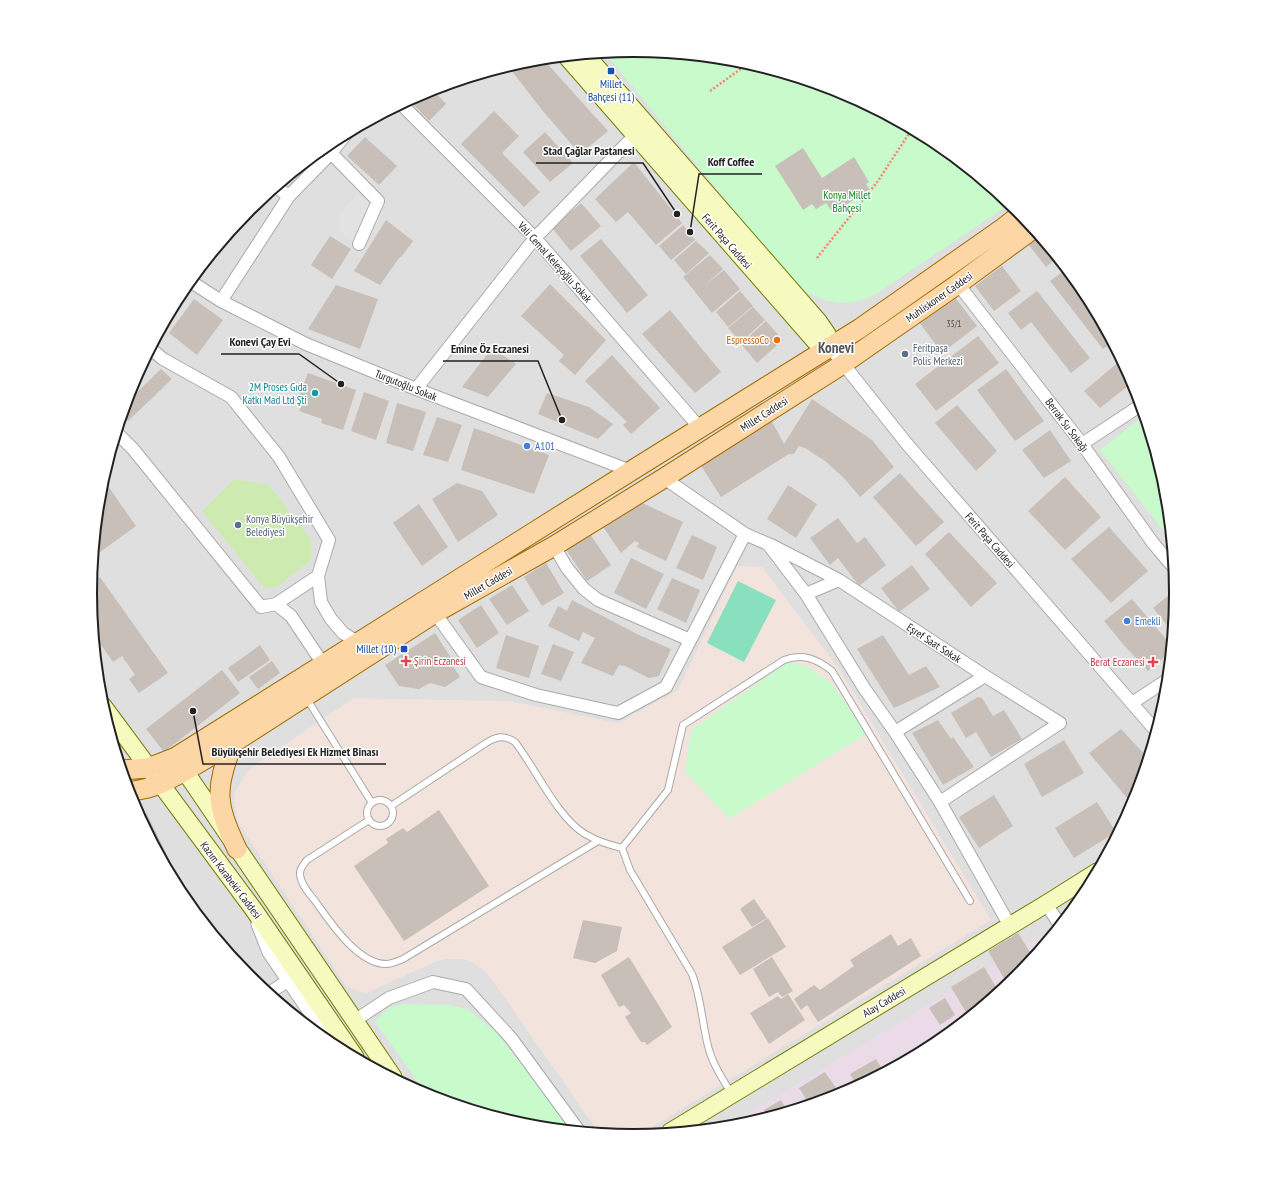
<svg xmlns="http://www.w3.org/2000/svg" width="1266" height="1186" font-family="'PT Sans Narrow',sans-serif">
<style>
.residential{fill:#e0dfdf}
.industrial{fill:#ebdbe8}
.military{fill:#f3e3dd}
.grass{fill:#cdebb0}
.park{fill:#c8facc}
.pitch{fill:#88e0be}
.parking{fill:#e2e2e2}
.building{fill:#c7bfb8}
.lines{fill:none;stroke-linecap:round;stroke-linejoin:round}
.service-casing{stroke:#a9a9a9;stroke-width:8}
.minor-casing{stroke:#a9a9a9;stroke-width:14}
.tertiary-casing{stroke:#a9a9a9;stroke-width:17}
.secondary-casing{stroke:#707d05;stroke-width:19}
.primary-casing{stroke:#a06b00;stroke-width:21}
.path{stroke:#fa8072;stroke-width:2.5;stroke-dasharray:2 2;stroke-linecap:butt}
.service{stroke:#fff;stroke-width:6}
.minor{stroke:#fff;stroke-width:12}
.tertiary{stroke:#fff;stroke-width:15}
.secondary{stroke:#f7fabf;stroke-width:17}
.primary{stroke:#fcd6a4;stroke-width:19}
.transit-dot{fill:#1a4fb4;stroke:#fff;stroke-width:1.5}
.food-dot{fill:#e8710a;stroke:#fff;stroke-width:1.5}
.service-dot{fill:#5c6f8a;stroke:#fff;stroke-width:1.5}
.culture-dot{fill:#0f9aa8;stroke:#fff;stroke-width:1.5}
.shop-dot{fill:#3f7fe0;stroke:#fff;stroke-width:1.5}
.health-dot{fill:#e0444e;stroke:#fff;stroke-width:1.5}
.labels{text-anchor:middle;stroke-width:3;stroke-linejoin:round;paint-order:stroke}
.number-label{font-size:9px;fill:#4b4948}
.transit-label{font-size:11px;fill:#164399;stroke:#fff}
.park-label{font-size:11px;fill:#0c8416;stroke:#fff}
.street-label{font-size:11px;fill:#222;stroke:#fff}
.food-label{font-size:11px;fill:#c56008;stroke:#fff;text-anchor:end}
.service-label{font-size:11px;fill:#4e5e75;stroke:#fff;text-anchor:start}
.culture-label{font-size:11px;fill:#0d838f;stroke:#fff;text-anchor:end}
.shop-label{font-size:11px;fill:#366cbe;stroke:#fff;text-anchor:start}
.health-label{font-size:11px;fill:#be3a42;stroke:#fff;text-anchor:start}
.district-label{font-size:15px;font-weight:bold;fill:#555;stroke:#fff}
.rim{fill:none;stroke:#222;stroke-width:2}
.leader{fill:none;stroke:#222;stroke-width:1.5}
.callout-dot{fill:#222;stroke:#fff;stroke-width:1.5}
.callout-label{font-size:12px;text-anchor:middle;font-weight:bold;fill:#222;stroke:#fff;stroke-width:3;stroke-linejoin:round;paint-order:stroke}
</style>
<rect width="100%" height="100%" fill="#f2efe9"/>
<!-- residential -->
<path class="residential" d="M92 593a541 541 0 1 1 1082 0a541 541 0 1 1-1082 0Z"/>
<!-- industrial -->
<path class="industrial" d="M1057,928L1017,977L934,1045L841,1095L739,1126L727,1127L1032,942Z"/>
<!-- military -->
<path class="military" d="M737,566L762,567L839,669L991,920L639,1135L633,1136L599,1133L490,977L482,969L472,962L462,959H445L435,962L366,993L347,987L239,824L235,809L234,801L235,792L249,769L354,698L383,699L510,701L618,723L678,690Z"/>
<!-- grass -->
<path class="grass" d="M234,479L269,485L311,539V560L277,587L264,588L202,511Z"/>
<!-- park -->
<path class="park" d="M633,50L739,60L841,91L935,142L1010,204L878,293C871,296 862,301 854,302C832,305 816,298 797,287L605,53Z
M1142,417H1144L1166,487L1170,539L1100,450Z
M788,662L809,667L833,685L866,734L729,819L685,771L691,730Z
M405,1004L448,1005L467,1009L496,1032L573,1130L527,1126L428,1096L375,1022L388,1008Z"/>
<!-- pitch -->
<path class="pitch" d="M738,581L776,600L744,662L707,643Z"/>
<!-- parking -->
<path class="parking" d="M358,194L384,212L370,236L354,244L339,230L340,212Z"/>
<!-- building -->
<path class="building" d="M540,59H543L608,131L580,154L542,110L508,66L527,60Z
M461,80L446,93L441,87Z
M432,89L446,104L429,121L409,100Z
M494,111L519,136L502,153L540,192L524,207L461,144Z
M545,132L573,163L550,182L523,152Z
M365,137L397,166L379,185L347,156Z
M803,148L822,178L854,157L869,182L866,184L870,190L833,213L826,203L816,209L812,204L803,210L775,166Z
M634,162L682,223L656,245L628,212L616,222L595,199Z
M581,203L601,226L571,251L552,228Z
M386,220L413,241L402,256L399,258L380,285L354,271Z
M683,225L695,240L671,260L659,246Z
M1038,235L1057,258L1046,267L1028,244Z
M330,236L351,249L332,279L311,265Z
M601,239L648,295L627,313L580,256Z
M696,241L709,253L686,274L674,260Z
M710,255L723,269L703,287L724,270L740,289L712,313L683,277Z
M1002,266L1021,291L994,311L975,286Z
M1066,269L1085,292L1112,343L1103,349L1050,281Z
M550,284L606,340L575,375L559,361L564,355L521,316Z
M336,285L378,299L360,349L308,329Z
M740,291L753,306L728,327L716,312Z
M1037,291L1090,358L1071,373L1031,322L1021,330L1008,313Z
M954,296L977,326L942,353L919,322Z
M194,299L223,320L197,355L169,333Z
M753,307L765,320L741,342L728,328Z
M670,310L721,372L695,393L642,334Z
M766,321L783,340L757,363L741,344Z
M978,336L999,363L936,411L915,384Z
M492,348L516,364L488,397L462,387Z
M612,355L660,408L631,434L623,425L627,422L585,381Z
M1121,360L1133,382L1100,408L1084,391Z
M161,369L172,379L128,421L122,415L126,403Z
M1006,369L1044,421L1015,441L977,390Z
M308,373L356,390L343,430L321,423L322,419L299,411L302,405L296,403Z
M364,392L389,401L376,440L351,431Z
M547,393L589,407L613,424L598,439L538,414Z
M812,399L872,440L894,467L860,497L843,477L825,461L805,448L799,446L794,454H789L721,497L698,461L769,416L784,444Z
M397,403L426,412L413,451L386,443Z
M957,405L997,451L976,471L935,423Z
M437,417L462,425L448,462L423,455Z
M474,428L549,455L534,494L461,470Z
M1050,430L1071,461L1044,478L1022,450Z
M900,473L944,522L916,546L873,497Z
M1065,477L1101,517L1065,550L1028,511Z
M103,479L136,526L96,555L94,552L100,487Z
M457,483L482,491L498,515L458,542L432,499Z
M788,485L817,504L796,538L767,519Z
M638,501L683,522L666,561L637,547L639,543L635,541L621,553L601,524Z
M419,504L448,547L422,566L393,523Z
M838,518L857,543L865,537L886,565L859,586L838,558L830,565L810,538Z
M1109,527L1148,571L1111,603L1071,559Z
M949,532L997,583L971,607L925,554Z
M590,534L611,565L587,581L565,548Z
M692,535L717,547L703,580L676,568Z
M631,558L664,574L646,609L614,593Z
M546,563L564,593L542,606L524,577Z
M912,565L930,589L899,612L881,588Z
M92,575L96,580L100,577L168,673L139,693L129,679L135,675L122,656L113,662L94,635L90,593Z
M672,578L700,590L686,623L657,609Z
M512,585L529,611L507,625L489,599Z
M1174,591L1176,593L1172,631L1153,608Z
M1132,599L1171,645L1170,652L1148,671L1122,643L1104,621Z
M572,600L639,635L671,649L659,676L649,678L625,666L619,665L613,676L581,663L595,638L583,632L579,641L548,626L558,606L567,611Z
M481,605L499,633L477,648L458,620Z
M435,633L455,664L453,666L460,677L445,687L430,683L419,689L399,686L385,665Z
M506,635L539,646L529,678L496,668Z
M883,635L909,675L926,666L940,687L894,708L857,649Z
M553,644L574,652L561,681L541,674Z
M260,645L270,660L238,682L228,668Z
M272,661L280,673L258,689L249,677Z
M222,670L240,693L164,752L146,729Z
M978,697L982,698L993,716L1004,710L1022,739L991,757L976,732L966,738L951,713Z
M938,720L951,739L953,737L974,767L943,785L912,733Z
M1121,729L1148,758L1133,805L1089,753Z
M1064,740L1084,773L1042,797L1024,764Z
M994,795L1013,826L979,848L959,817Z
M1097,802L1116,832L1074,858L1055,828Z
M141,808L147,814L166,853L163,860L136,810Z
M439,810L489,886L404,941L354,866L388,843L386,839L403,828L407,832Z
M754,899L767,918L752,927L740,909Z
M768,918L786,947L740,975L722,947Z
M583,920L622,927L617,951L595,963L573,958Z
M1018,933L1033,957L1024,969L1005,980L988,951Z
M891,934L898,946L911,938L921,956L818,1022L807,1005L801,1010L794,999L814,985L820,990L854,966L850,960Z
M629,957L672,1027L647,1045L645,1042H641L625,1017L631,1013L624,1005L619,1007L601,975Z
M772,957L793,991L782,997L778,992L769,997L753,969Z
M984,967L999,992L983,1005L967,1014L951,987Z
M788,994L805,1020L769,1044L750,1013L778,996L781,999Z
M945,998L955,1015L940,1025L929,1008Z
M876,1059L884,1072L857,1086L850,1074Z
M825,1072L836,1088L809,1104L799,1088Z
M781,1100L787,1111L767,1117L764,1110Z"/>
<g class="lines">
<defs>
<path id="service" d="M307,699L372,803
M367 813a13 13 0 1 1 26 0a13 13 0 1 1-26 0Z
M391,806L486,743C497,736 504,735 515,742C536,769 557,817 585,834C597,841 609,845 622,848
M369,820L307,860C304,864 300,868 300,873C300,885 312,896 318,905C332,925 359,964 386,964C392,964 398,961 403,959L598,841
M731,1093C722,1078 712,1063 708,1046C702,1022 701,997 692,974L630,870L622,848L668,790L683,725L784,660C803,653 817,659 832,671L970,901"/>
<path id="minor" d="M401,104L535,238L700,428
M331,153L378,201L359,244
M276,187L289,196
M190,281L221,301L306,344L416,389L631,471
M958,284L1082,444L1153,543L1174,568
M221,301L289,196L331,153L347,133
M829,346L907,444L1156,731
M151,349L163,359L231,397L279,457L329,540L318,576L276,604
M416,389L535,238L635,135
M117,433L133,449L261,607L276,604L291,616L323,664
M1082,444L1141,405
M664,478L745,534L768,544L806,594L864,688L895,732L940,802L1010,926
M771,545L839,580
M554,546L567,568L584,589L598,600L690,640
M318,576L321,602L331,619L343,633L357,642
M806,594L839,580L985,676L1060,723L940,802
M435,613L481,677L536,695L618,713L666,687L745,534
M1132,703L1167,680
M895,732L985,676
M1046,904L1060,925
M269,993L289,980
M354,1021L389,998L433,982L466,989L511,1038L579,1131"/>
<path id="tertiary" d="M259,924L270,952L335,1047"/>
<path id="secondary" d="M586,55L818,321L827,334L829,346
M567,57L815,341L829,346
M103,706L254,910L355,1057
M178,761L393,1077
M670,1132L1046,904L1097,872"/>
<path id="primary" d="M233,743C214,790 216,804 237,849
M122,770L148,768L176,757L631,471L859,329L1003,228L1021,214
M129,792L148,788L160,784L185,771L233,743L435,613L554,546L664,478L843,364L958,284L1033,229"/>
</defs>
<!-- service casing -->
<use href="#service" class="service-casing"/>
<!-- minor casing -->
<use href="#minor" class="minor-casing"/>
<!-- tertiary casing -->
<use href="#tertiary" class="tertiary-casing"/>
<!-- secondary casing -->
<use href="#secondary" class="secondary-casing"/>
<!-- primary casing -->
<use href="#primary" class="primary-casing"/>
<!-- path -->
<path class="path" d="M710,91L749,63
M817,258L878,181L912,129"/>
<!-- service -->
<use href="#service" class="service"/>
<!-- minor -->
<use href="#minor" class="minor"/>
<!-- tertiary -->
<use href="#tertiary" class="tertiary"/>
<!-- secondary -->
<use href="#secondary" class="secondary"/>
<!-- primary -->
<use href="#primary" class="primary"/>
</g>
<!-- markers -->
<g class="transit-dot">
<rect x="607" y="67" width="8" height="8" rx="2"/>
<rect x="400" y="645" width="8" height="8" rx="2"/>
</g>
<circle class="food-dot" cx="777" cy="340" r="4"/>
<g class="service-dot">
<circle cx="905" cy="354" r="4"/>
<circle cx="238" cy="525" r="4"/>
</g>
<circle class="culture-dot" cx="315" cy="393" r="4"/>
<g class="shop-dot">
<circle cx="527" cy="446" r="4"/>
<circle cx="1127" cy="621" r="4"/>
</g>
<g class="health-dot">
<path d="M404 655h4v4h4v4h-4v4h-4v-4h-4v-4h4z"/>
<path d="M1151 656h4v4h4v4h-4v4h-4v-4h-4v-4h4z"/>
</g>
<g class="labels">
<!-- number labels -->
<g class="number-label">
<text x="954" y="327">35/1</text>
</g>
<!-- transit labels -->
<g class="transit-label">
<text x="611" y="88">Millet<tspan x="611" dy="13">Bahçesi (11)</tspan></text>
<text x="396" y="653" text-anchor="end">Millet (10)</text>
</g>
<!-- park labels -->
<g class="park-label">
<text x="847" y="199">Konya Millet<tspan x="847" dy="13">Bahçesi</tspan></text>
</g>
<!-- street labels -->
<g class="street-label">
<text transform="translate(727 241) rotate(49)" y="4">Ferit Paşa Caddesi</text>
<text transform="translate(555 262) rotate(48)" y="4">Vali Cemal Keleşoğlu Sokak</text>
<text transform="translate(939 297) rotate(-35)" y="4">Muhliskoner Caddesi</text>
<text transform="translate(406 385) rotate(22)" y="4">Turgutoğlu Sokak</text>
<text transform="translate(764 414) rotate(-33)" y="4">Millet Caddesi</text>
<text transform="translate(1067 425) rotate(53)" y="4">Berrak Su Sokağı</text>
<text transform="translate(990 540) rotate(49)" y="4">Ferit Paşa Caddesi</text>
<text transform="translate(488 583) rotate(-30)" y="4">Millet Caddesi</text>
<text transform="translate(934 643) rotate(33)" y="4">Eşref Saat Sokak</text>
<text transform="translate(231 880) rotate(53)" y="4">Kazım Karabekir Caddesi</text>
<text transform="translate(884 1002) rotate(-31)" y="4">Alay Caddesi</text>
</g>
<!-- food labels -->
<g class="food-label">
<text x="769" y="344">EspressoCo</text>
</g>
<!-- service labels -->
<g class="service-label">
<text x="913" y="352">Feritpaşa<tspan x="913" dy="13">Polis Merkezi</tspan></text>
<text x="246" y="523">Konya Büyükşehir<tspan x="246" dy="13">Belediyesi</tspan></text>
</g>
<!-- culture labels -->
<g class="culture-label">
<text x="307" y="391">2M Proses Gıda<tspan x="307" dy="13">Katkı Mad Ltd Şti</tspan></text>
</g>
<!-- shop labels -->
<g class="shop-label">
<text x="535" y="450">A101</text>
<text x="1135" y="625">Emekli</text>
</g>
<!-- health labels -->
<g class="health-label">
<text x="414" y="665">Şirin Eczanesi</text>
<text x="1145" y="666" text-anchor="end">Berat Eczanesi</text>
</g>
<!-- district labels -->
<g class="district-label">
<text x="836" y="353">Konevi</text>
</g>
</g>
<!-- crop -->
<path d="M0 0H1266V1186H0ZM97 593a536 536 0 1 1 1072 0a536 536 0 1 1-1072 0Z" fill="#fff" fill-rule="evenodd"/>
<path class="rim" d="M97 593a536 536 0 1 1 1072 0a536 536 0 1 1-1072 0Z"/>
<!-- callouts -->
<path class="leader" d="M677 214L643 163H536M690 232L699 174H762M341 384L299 354H221M562 420L538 361H443M193 711L203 764H386"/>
<g class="callout-dot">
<circle cx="677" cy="214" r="4"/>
<circle cx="690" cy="232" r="4"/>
<circle cx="341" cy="384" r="4"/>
<circle cx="562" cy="420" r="4"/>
<circle cx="193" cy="711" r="4"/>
</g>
<g class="callout-label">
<text x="589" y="155">Stad Çağlar Pastanesi</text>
<text x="731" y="166">Koff Coffee</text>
<text x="260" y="346">Konevi Çay Evi</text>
<text x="490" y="353">Emine Öz Eczanesi</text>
<text x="295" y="756">Büyükşehir Belediyesi Ek Hizmet Binası</text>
</g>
</svg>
